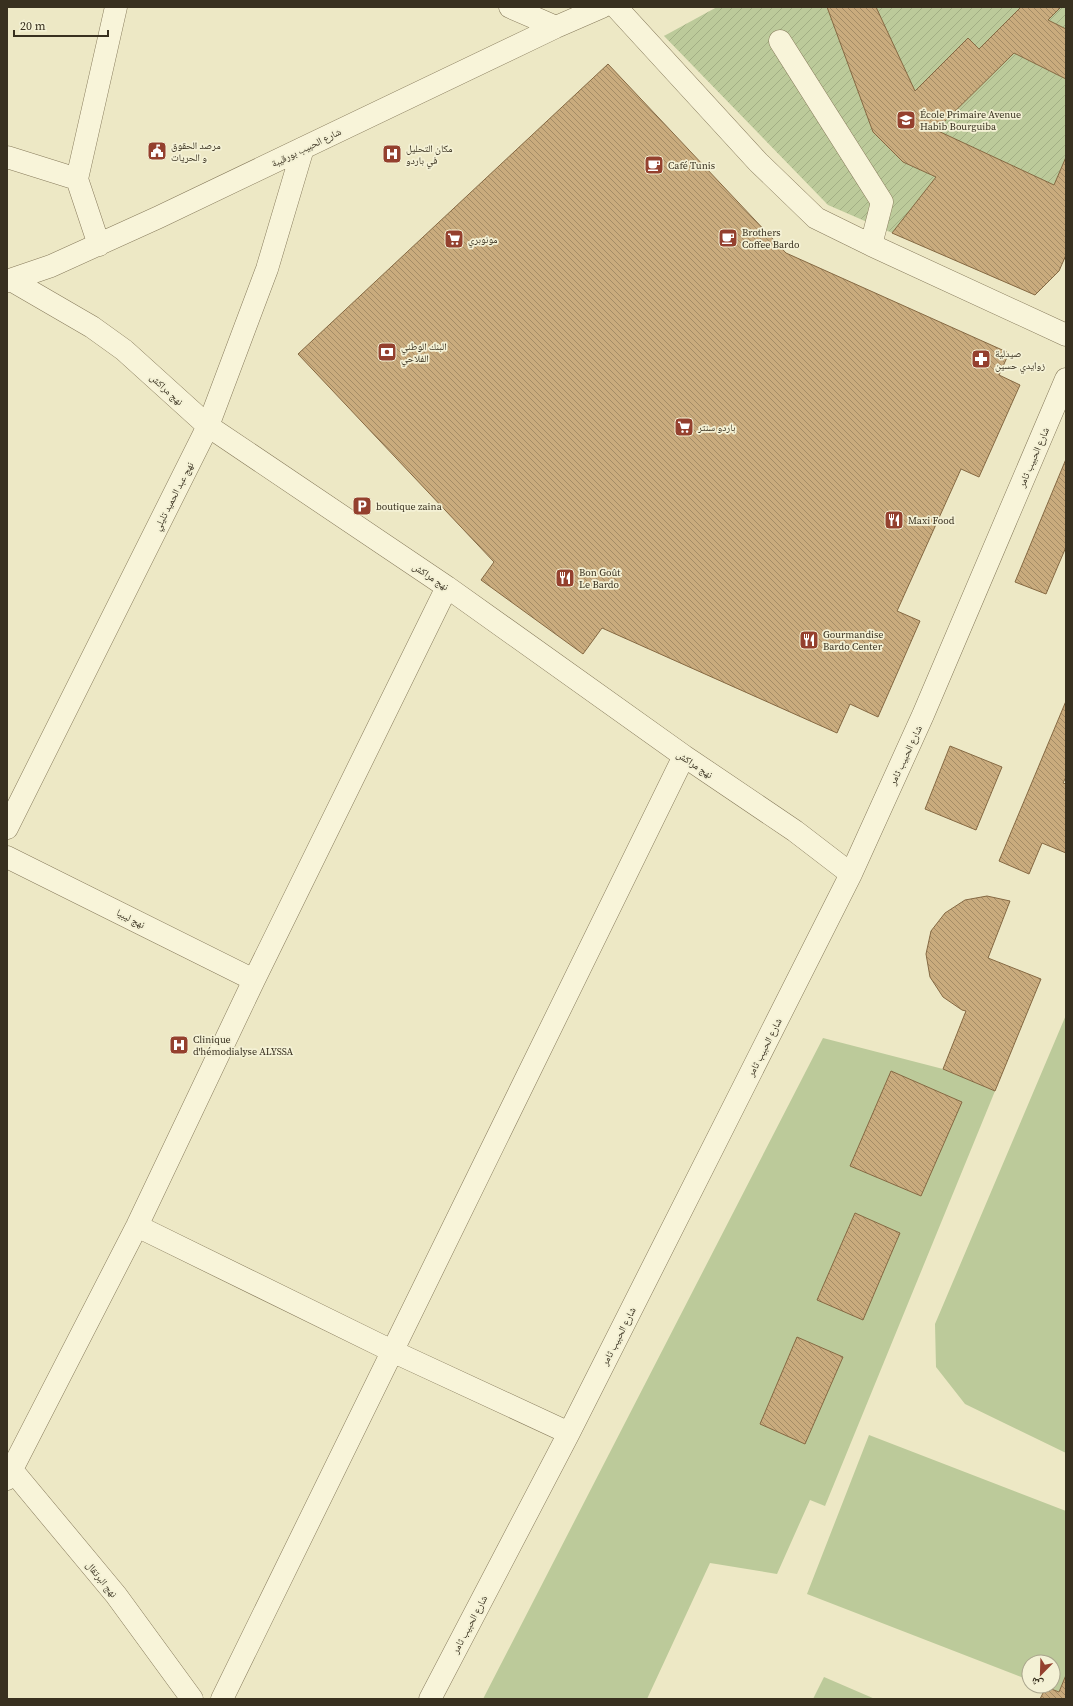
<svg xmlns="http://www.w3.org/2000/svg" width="1073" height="1706" font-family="'Source Serif 4','Noto Naskh Arabic',serif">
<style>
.grass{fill:#bcca9a}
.garden{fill:url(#garden-furrows)}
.building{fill:url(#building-back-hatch);stroke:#856943}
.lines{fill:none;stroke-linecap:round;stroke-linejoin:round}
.minor-casing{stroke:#877b5c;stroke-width:23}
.minor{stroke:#f8f4d9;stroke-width:22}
.labels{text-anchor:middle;stroke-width:3.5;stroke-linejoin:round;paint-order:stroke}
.poi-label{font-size:10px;fill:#38301f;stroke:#f4f1d5;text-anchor:start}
.street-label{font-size:10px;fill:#38301f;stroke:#f4f1d5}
</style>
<defs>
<pattern id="garden-furrows" width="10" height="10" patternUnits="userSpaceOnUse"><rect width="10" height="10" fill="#bcca9a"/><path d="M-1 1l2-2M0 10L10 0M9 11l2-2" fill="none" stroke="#a2ae84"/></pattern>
<pattern id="building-back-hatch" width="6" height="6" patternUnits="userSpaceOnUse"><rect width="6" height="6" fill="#c9ab7d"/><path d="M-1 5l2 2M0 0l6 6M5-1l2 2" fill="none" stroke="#a48c66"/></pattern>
</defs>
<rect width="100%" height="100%" fill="#ede8c5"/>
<!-- grass -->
<path class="grass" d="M1066,1015V1453L965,1404L936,1367L935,1324Z
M823,1038L943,1069L995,1091L825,1506L810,1500L777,1574L710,1563L647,1699H483Z
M869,1435L1066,1511V1675L1059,1692L1044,1686H1053V1662H1029V1680L807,1594Z
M824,1677L875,1699H813Z"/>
<!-- garden -->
<path class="garden" d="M717,7H1066V255L1059,271L1035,295L828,205L664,36Z"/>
<!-- building -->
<path class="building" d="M827,7H876L915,91L968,38L979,49L1021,7H1061L1048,20L1066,29V79L1014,53L936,130L1054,185L1066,157V255L1059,271L1035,295L892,233L936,177L903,162L873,132Z
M608,64L786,253L1009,353L999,375L1020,385L979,477L961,469L897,611L920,621L878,717L850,704L837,733L602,628L583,654L481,580L494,562L298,354Z
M1066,459V547L1046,594L1015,582Z
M1066,701V777L1063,783L1066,784V853L1042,843L1029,874L999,861Z
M950,746L1002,767L976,830L925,809Z
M987,896L1010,901L988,958L1041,979L995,1091L943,1069L966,1011L962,1010L943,997L930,977L926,954L931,931L945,913L965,900Z
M891,1071L962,1102L921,1196L850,1166Z
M855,1213L900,1233L863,1320L817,1300Z
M797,1337L843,1357L805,1444L760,1424Z
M1066,1675V1699H1040L1046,1687L1059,1692Z"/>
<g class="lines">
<defs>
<path id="minor" d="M510,7L556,27
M616,7L758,162L816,218L871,245L1066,335
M780,41L882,202L871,245
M7,157L77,179L99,245
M77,179L116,7
M11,280L92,327L124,350L208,426L447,587L684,756L795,831L851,874
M7,281L51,266L159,217L556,27L602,7
M7,828L208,426L267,269L303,148
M7,857L254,980
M137,1226L392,1351L569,1433
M7,1464L116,1595L192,1699
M7,1479L137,1226L254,980L447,587
M222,1699L684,756
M430,1699L569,1433L851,874L923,715L1066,379"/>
</defs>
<!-- minor casing -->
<use href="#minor" class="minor-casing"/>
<!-- minor -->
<use href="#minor" class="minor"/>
</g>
<!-- icons -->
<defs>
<symbol id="school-square" viewBox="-11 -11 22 22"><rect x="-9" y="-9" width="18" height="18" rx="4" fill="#94402e" stroke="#f4f1d5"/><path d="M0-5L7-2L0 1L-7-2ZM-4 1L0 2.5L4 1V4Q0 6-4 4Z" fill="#fff"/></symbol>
<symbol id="civic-square" viewBox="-11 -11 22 22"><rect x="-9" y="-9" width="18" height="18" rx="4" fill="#94402e" stroke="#f4f1d5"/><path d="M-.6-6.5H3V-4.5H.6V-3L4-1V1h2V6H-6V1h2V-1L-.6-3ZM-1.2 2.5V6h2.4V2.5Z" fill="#fff"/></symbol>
<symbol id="hospital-square" viewBox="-11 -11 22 22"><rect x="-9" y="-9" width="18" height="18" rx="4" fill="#94402e" stroke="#f4f1d5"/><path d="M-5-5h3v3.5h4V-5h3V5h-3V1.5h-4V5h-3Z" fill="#fff"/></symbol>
<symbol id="cafe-square" viewBox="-11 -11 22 22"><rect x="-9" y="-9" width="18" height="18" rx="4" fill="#94402e" stroke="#f4f1d5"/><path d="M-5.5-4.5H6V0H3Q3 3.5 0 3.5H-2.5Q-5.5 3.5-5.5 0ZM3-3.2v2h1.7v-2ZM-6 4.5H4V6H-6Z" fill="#fff"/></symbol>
<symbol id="supermarket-square" viewBox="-11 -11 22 22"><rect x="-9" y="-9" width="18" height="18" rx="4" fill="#94402e" stroke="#f4f1d5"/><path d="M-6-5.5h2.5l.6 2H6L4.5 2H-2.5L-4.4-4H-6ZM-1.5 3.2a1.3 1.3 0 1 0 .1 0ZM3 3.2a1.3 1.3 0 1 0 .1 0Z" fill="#fff"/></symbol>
<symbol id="bank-square" viewBox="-11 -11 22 22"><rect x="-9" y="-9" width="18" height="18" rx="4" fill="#94402e" stroke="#f4f1d5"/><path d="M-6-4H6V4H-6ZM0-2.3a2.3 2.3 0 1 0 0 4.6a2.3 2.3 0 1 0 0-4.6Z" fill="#fff"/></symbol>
<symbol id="pharmacy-square" viewBox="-11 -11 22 22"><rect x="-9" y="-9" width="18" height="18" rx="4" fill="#94402e" stroke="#f4f1d5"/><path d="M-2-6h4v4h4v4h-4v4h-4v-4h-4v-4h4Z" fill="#fff"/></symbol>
<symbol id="parking-square" viewBox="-11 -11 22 22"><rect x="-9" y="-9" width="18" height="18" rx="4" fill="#94402e" stroke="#f4f1d5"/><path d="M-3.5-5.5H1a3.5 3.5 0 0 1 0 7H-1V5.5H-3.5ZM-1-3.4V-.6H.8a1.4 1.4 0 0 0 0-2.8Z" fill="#fff"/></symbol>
<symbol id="restaurant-square" viewBox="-11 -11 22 22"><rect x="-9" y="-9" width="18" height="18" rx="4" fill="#94402e" stroke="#f4f1d5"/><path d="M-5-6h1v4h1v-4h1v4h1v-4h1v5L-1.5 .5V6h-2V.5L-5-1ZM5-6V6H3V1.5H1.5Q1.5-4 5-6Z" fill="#fff"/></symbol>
</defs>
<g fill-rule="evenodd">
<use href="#school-square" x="895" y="109" width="22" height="22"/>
<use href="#civic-square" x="146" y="140" width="22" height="22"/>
<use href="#hospital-square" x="381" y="143" width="22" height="22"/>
<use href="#cafe-square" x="643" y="154" width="22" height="22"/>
<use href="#cafe-square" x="717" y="227" width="22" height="22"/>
<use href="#supermarket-square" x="443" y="228" width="22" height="22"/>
<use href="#bank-square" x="376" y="341" width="22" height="22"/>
<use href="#pharmacy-square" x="970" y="348" width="22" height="22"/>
<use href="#supermarket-square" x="673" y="416" width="22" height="22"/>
<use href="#parking-square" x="351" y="495" width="22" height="22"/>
<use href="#restaurant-square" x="883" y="509" width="22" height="22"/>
<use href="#restaurant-square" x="554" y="567" width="22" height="22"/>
<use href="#restaurant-square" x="798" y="629" width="22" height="22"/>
<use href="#hospital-square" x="168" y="1034" width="22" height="22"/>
</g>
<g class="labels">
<!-- poi labels -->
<g class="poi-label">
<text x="920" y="118">École Primaire Avenue<tspan x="920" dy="12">Habib Bourguiba</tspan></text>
<text x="171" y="149">مرصد الحقوق<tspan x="171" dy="12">و الحريات</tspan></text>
<text x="406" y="152">مكان التحليل<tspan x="406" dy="12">في باردو</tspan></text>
<text x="668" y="169">Café Tunis</text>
<text x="742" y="236">Brothers<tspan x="742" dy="12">Coffee Bardo</tspan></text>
<text x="468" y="243">مونوبري</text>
<text x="401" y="350">البنك الوطني<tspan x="401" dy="12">الفلاحي</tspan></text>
<text x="995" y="357">صيدلية<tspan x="995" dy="12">زوايدي حسين</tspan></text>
<text x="698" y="431">باردو سنتر</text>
<text x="376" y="510">boutique zaina</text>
<text x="908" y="524">Maxi Food</text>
<text x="579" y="576">Bon Goût<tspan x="579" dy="12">Le Bardo</tspan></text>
<text x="823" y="638">Gourmandise<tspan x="823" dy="12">Bardo Center</tspan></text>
<text x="193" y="1043">Clinique<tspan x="193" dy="12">d'hémodialyse ALYSSA</tspan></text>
</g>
<!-- street labels -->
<g class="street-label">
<text transform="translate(306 147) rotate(-26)" y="4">شارع الحبيب بورقيبة</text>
<text transform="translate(167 389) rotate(43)" y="4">نهج مراكش</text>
<text transform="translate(1033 457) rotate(-67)" y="4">شارع الحبيب ثامر</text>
<text transform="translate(173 496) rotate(-63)" y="4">نهج عبد الحميد تليلي</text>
<text transform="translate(431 576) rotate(34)" y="4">نهج مراكش</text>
<text transform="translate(905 755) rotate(-65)" y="4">شارع الحبيب ثامر</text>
<text transform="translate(695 764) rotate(34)" y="4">نهج مراكش</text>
<text transform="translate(131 918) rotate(27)" y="4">نهج ليبيا</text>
<text transform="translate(764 1047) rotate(-63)" y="4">شارع الحبيب ثامر</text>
<text transform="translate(618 1336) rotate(-63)" y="4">شارع الحبيب ثامر</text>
<text transform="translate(102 1579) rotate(51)" y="4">نهج البرتقال</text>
<text transform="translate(469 1624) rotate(-62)" y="4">شارع الحبيب ثامر</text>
</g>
</g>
<!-- border -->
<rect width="1073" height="1706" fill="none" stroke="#38301f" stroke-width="16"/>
<!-- north arrow -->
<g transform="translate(1041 1674) rotate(203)"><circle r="19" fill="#f4f1d5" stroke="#a9a48c"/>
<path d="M0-3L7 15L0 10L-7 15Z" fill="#94402e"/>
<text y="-6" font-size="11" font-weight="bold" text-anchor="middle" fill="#38301f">ش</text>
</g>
<!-- scale -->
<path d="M14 30v6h94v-6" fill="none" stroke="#38301f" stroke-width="2"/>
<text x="20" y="30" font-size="12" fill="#38301f" stroke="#f4f1d5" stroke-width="3" paint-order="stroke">20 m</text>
</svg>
